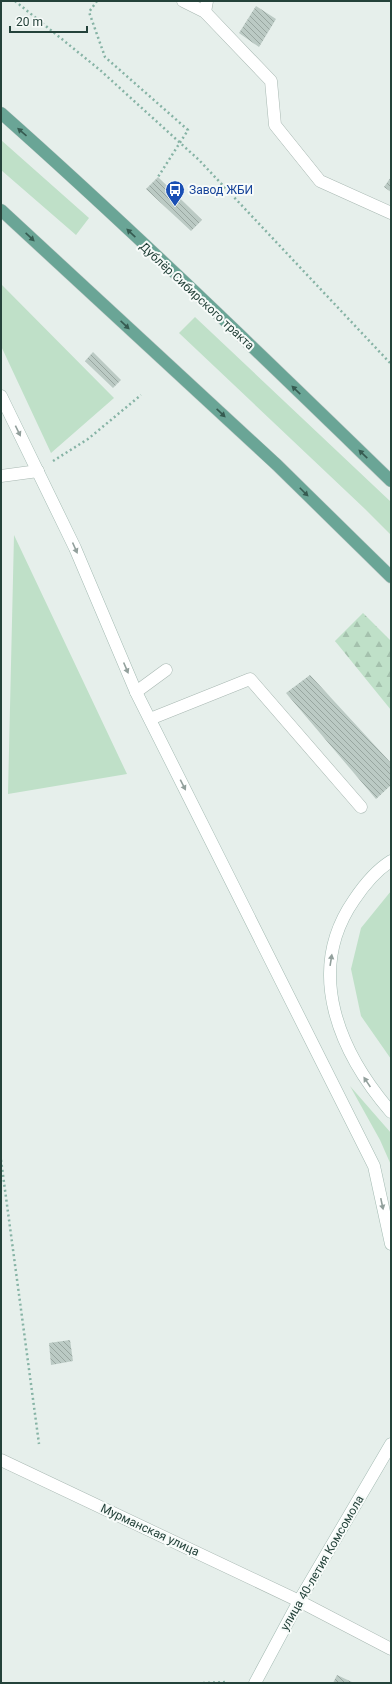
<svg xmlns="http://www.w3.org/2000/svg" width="392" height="1684" font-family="Roboto,sans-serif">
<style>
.green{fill:#bfe0c8}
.forest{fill:url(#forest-firs)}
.building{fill:url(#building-back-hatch)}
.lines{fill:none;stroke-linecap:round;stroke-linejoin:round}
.lane-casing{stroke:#a8b8b2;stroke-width:13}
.street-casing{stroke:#a8b8b2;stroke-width:13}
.secondary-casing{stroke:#a4bbb3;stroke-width:13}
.primary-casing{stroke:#c2cac8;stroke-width:13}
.path{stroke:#86b3a5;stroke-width:2.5;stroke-dasharray:2 3;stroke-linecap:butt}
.lane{stroke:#fff;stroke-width:12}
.street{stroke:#fff;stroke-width:12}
.secondary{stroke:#fff;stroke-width:12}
.primary{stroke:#6aa596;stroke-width:12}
.oneway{fill:#365b51}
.oneway2{fill:#92a09c}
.labels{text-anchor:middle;stroke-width:4;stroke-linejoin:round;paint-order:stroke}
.transit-label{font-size:12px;fill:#164399;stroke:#f7fbf9;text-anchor:start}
.street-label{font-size:12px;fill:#24423a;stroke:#f7fbf9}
</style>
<defs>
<pattern id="forest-firs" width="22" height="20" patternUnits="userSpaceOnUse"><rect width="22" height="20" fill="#bfe0c8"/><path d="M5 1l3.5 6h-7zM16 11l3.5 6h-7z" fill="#a4c1ad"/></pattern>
<pattern id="building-back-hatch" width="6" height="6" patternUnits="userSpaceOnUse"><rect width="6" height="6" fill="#bbcac4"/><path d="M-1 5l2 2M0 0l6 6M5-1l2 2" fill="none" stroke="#98a6a0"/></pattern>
</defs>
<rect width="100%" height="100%" fill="#e6efeb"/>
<!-- green -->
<path class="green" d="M1,140L89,218L76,235L1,170Z
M1,284L114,398L51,453L1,346Z
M195,317L391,502V535L365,509L179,333Z
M14,535L127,774L8,794Z
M391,891V1059L361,1016L351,969L361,928Z
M350,1086L391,1133V1165L380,1140Z"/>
<!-- forest -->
<path class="forest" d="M363,613L391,641V710L335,641Z"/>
<!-- building -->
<path class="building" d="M256,6L276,19L259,47L239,33Z
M158,177L202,220L191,231L146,189Z
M391,177V192L384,187Z
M93,352L121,380L113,388L85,361Z
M310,675L391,763V785L376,799L286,693Z
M70,1340L73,1361L51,1365L49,1343Z
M337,1675L354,1683H333Z"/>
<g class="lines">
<defs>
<path id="lane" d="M205,12L207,1
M1,476L38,471
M136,692L166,670
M150,719L250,679L361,807
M299,1601L391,1649"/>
<path id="street" d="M183,1L205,12L271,81L275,125L320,181L391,213
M1,1460L299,1601"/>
<path id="secondary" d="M1,396L75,548L136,692L374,1166L391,1244
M391,861C375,871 364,885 354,900C304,972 340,1053 391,1112
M255,1683L299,1601L391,1444"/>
<path id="primary" d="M1,113C135,232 263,357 391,481
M1,210L277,465L391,577"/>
</defs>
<!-- lane casing -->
<use href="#lane" class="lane-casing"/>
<!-- street casing -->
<use href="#street" class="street-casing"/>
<!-- secondary casing -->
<use href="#secondary" class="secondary-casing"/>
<!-- primary casing -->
<use href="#primary" class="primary-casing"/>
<!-- path -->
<path class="path" d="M15,1L100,70L199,160L391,364
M97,1L89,12L105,57L188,130L158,177
M53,461L88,439L141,395
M1,1160L39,1444
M203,1683L228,1682"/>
<!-- lane -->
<use href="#lane" class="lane"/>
<!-- street -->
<use href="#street" class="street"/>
<!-- secondary -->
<use href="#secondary" class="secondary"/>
<!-- primary -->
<use href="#primary" class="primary"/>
</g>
<!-- one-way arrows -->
<defs><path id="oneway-solid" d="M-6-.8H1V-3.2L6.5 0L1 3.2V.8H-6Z"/></defs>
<g class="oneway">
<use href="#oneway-solid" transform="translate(22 132) rotate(-139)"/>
<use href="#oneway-solid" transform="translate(131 233) rotate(-137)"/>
<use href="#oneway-solid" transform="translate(30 237) rotate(43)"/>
<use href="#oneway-solid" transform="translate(125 325) rotate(43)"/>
<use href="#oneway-solid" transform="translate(296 390) rotate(-136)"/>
<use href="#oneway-solid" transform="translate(221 413) rotate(43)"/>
<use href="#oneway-solid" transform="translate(363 454) rotate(-136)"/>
<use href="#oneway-solid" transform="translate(304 492) rotate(45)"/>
</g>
<g class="oneway2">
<use href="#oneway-solid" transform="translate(18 431) rotate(64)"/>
<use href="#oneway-solid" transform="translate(75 548) rotate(66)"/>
<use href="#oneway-solid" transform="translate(126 668) rotate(67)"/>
<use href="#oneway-solid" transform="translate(183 785) rotate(63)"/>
<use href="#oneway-solid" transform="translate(331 960) rotate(-81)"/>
<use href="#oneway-solid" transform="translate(367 1082) rotate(-124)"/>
<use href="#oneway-solid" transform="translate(382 1204) rotate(78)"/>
</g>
<!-- icons -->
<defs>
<symbol id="bus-pin" viewBox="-11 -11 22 30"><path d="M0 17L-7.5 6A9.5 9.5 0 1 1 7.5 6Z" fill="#1a4fb4" stroke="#f7fbf9"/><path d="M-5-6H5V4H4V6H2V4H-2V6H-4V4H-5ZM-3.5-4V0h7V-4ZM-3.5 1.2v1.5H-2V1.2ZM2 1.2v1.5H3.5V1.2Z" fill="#fff"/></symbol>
</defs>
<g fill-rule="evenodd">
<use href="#bus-pin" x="164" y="179" width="22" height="30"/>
</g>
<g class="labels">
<!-- transit labels -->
<g class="transit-label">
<text x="189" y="194">Завод ЖБИ</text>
</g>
<!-- street labels -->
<g class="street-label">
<text transform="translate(197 296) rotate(43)" y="4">Дублёр Сибирского тракта</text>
<text transform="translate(150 1530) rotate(25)" y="4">Мурманская улица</text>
<text transform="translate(322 1563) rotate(-60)" y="4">улица 40-летия Комсомола</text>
</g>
</g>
<!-- border -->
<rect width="392" height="1684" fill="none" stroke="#24423a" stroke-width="4"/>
<!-- scale -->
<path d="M10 26v6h77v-6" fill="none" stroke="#24423a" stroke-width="2"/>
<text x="16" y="26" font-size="12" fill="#24423a" stroke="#f7fbf9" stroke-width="3" paint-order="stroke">20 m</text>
</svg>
